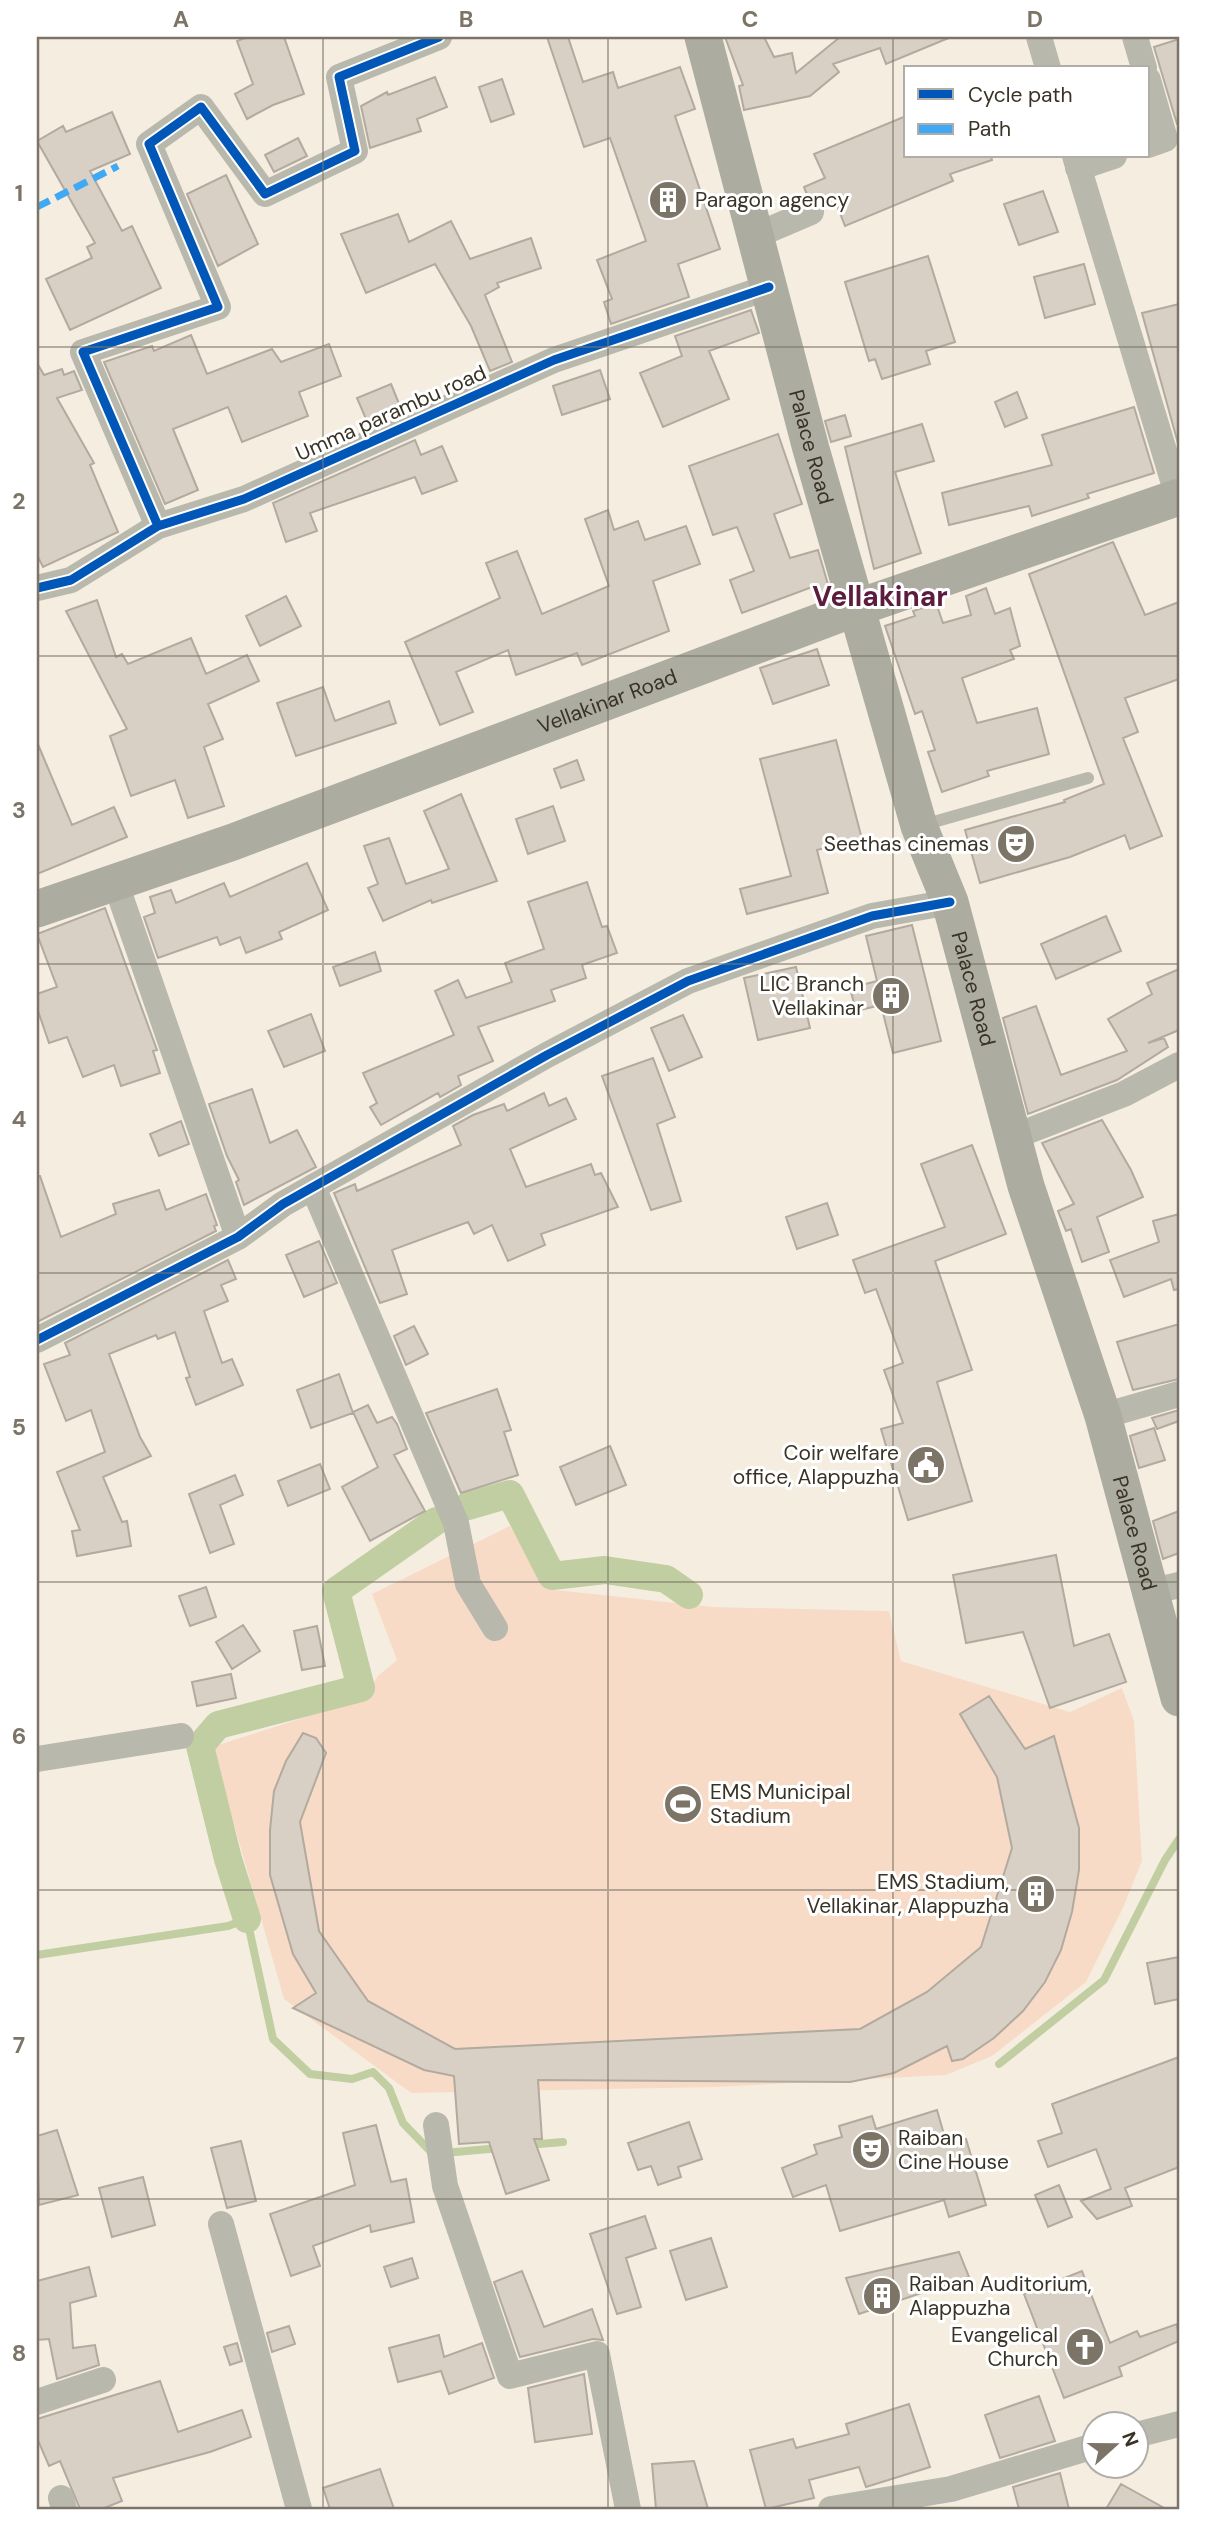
<svg xmlns="http://www.w3.org/2000/svg" width="1216" height="2546" font-family="'DM Sans',sans-serif">
<style>
.green{fill:#f8dbc7}
.lines{fill:none;stroke-linecap:round;stroke-linejoin:round}
.stream{stroke:#c0cea1;stroke-width:8}
.canal{stroke:#c0cea1;stroke-width:28}
.building{fill:#d8d0c4;stroke:#b2aa9f;stroke-width:2}
.service{stroke:#b9b8ad;stroke-width:12}
.minor{stroke:#b9b8ad;stroke-width:26}
.secondary{stroke:#adaca0;stroke-width:37}
.quiet{stroke:#3fa9f5;stroke-width:7;stroke-dasharray:14 7;stroke-linecap:butt}
.cycleway-casing{stroke:#fff;stroke-width:13}
.cycleway{stroke:#0057b8;stroke-width:9}
.grid{fill:none;stroke:#7b7467;stroke-width:2;stroke-opacity:0.55}
.labels{text-anchor:middle;stroke-width:6;stroke-linejoin:round;paint-order:stroke}
.poi-label{font-size:21px;fill:#393326;stroke:#fff;text-anchor:end}
.street-label{font-size:21px;fill:#393326;stroke:#fff}
.district-label{font-size:28px;font-weight:bold;fill:#5b1c3e;stroke:#fff}
.neatline{fill:none;stroke:#7b7467;stroke-width:2.5}
.grid-label{font-size:23px;text-anchor:middle;font-weight:bold;fill:#7b7467}
</style>
<rect width="100%" height="100%" fill="#f5eee0"/>
<!-- green -->
<path class="green" d="M510,1526L547,1589L713,1607L889,1611L901,1661L1070,1712L1122,1688L1134,1721L1142,1861L1123,1908L1086,1982L992,2056L946,2075L716,2087L411,2093L284,1999L212,1747L362,1699L378,1676L397,1660L372,1594Z"/>
<g class="lines">
<!-- stream -->
<path class="stream" d="M37,1955L228,1926L247,1919L273,2039L310,2074L352,2079L373,2072L389,2088L403,2123L433,2154L500,2148
M999,2064L1104,1980L1165,1860L1179,1839
M527,2145L563,2142"/>
<!-- canal -->
<path class="canal" d="M468,1506L510,1494L552,1576L605,1570L666,1579L689,1595
M247,1919L228,1859L200,1746L218,1725L361,1688L336,1591L436,1521"/>
</g>
<!-- building -->
<path class="building" d="M248,37H284L304,94L273,105L247,119L235,94L253,84L237,41Z
M547,37H568L583,82L613,72L618,88L680,67L695,109L675,116L720,249L678,264L689,297L611,324L604,302L612,299L597,260L646,241L610,138L584,147Z
M725,37H764L774,57L792,53L796,73L840,37H951L886,64L880,48L833,64L839,72L810,96L744,110L739,86L743,85Z
M1179,39V124H1177L1154,47Z
M435,77L447,107L417,119L421,131L370,148L361,106L387,92L388,95Z
M502,79L514,114L491,122L479,87Z
M112,112L130,154L90,171L122,231L132,226L161,288L70,330L46,279L92,258L87,247L95,243L37,141L63,126L66,132Z
M906,116V156H991L992,160L950,174L953,181L845,226L836,203L826,207L820,199L808,197L804,187L825,178L814,154Z
M298,138L307,156L274,172L265,155Z
M226,175L258,244L218,266L187,194Z
M1043,191L1058,232L1019,245L1004,204Z
M398,214L409,242L451,221L470,259L531,238L541,268L497,283L499,287L485,295L512,362L490,371L471,326L435,264L366,293L341,234Z
M928,256L955,342L926,351L930,364L882,379L875,359L869,361L845,282Z
M1084,264L1095,304L1045,318L1034,277Z
M1179,304V447L1142,313Z
M751,310L759,333L709,351L729,399L663,427L640,373L682,356L675,336Z
M191,335L207,374L272,349L281,362L329,344L341,376L299,392L308,416L242,442L228,407L173,429L198,490L165,504L104,362L152,346L154,351Z
M37,363L44,375L62,369L64,375L74,371L82,390L57,398L94,463L90,465L118,532L43,567L37,555Z
M600,370L610,399L562,415L553,386Z
M391,384L402,411L369,426L357,398Z
M1017,392L1027,418L1005,427L995,402Z
M1134,407L1154,473L1087,494L1089,498L1032,516L1029,506L949,525L942,493L1052,465L1042,435Z
M845,415L851,436L831,442L825,421Z
M922,424L934,461L895,472L921,553L874,569L845,447Z
M778,434L802,504L774,514L790,558L818,550L831,595L816,601L812,587L742,613L730,580L754,571L737,527L713,535L689,466Z
M415,440L421,455L442,446L457,481L422,494L415,477L310,513L317,531L286,542L273,503Z
M608,510L614,530L638,521L645,540L686,526L700,564L653,581L669,631L582,665L577,653L516,675L508,650L456,672L473,712L440,725L405,642L500,598L486,563L517,551L542,614L609,586L585,519Z
M1113,542L1145,615L1179,602V679L1125,698L1138,732L1123,738L1162,836L1130,849L1125,835L1070,857L980,883L965,830L1065,802L1064,800L1104,784L1029,574Z
M986,588L995,614L1010,608L1020,646L1010,650L1014,659L962,678L977,723L1037,708L1049,754L987,771L989,776L942,792L928,752L935,750L922,711L915,714L885,626L915,616L913,611L936,603L943,623L971,615L966,596Z
M286,596L301,626L260,646L246,616Z
M97,600L116,657L122,654L128,664L191,638L206,674L247,655L259,681L208,704L223,739L204,747L224,806L188,818L175,780L131,796L110,736L127,729L66,611Z
M817,649L829,685L773,704L760,668Z
M323,687L335,721L389,701L396,723L296,756L277,703Z
M836,740L862,839L817,850L828,893L747,914L740,889L791,876L760,759Z
M37,742L72,825L114,807L127,837L37,874Z
M577,760L584,780L561,788L554,769Z
M461,794L497,881L432,903L431,900L383,921L368,888L378,884L364,846L389,838L406,884L449,869L424,811Z
M553,806L565,841L528,854L516,819Z
M307,863L328,910L279,932L282,939L246,953L240,937L220,945L217,937L158,958L144,917L155,913L150,897L171,890L176,903L224,883L230,897Z
M587,882L602,927L607,926L617,953L582,965L586,978L551,990L555,1001L478,1027L493,1061L458,1076L461,1085L440,1097L438,1093L381,1125L370,1107L377,1103L363,1073L454,1035L435,991L458,980L466,998L512,982L505,963L544,949L528,902Z
M105,908L157,1050L153,1051L160,1073L121,1086L114,1065L83,1077L67,1037L49,1043L37,1008V994L57,987L37,934Z
M1106,916L1121,951L1056,979L1041,944Z
M912,925L941,1041L893,1053L881,1005L856,1011L850,988L877,981L866,936Z
M375,952L381,971L340,986L333,967Z
M796,967L810,1028L758,1040L744,978Z
M1179,969V1030L1148,1043L1164,1038L1168,1047L1117,1080L1028,1114L1003,1018L1036,1006L1061,1075L1127,1051L1108,1019L1152,994L1147,983Z
M311,1014L325,1051L284,1067L268,1031Z
M683,1015L702,1057L669,1071L651,1028Z
M653,1058L675,1117L657,1124L681,1201L651,1210L602,1076Z
M252,1089L270,1143L297,1130L316,1167L244,1205L236,1182L239,1180L227,1156L209,1104Z
M544,1093L549,1106L566,1098L576,1119L510,1149L526,1187L591,1164L595,1175L601,1173L618,1207L541,1234L545,1245L508,1261L492,1225L474,1234L468,1222L392,1250L407,1294L380,1303L334,1193L355,1184L357,1191L461,1145L453,1126L473,1115L504,1104L507,1111Z
M1102,1120L1131,1170L1143,1197L1097,1217L1109,1252L1082,1262L1071,1229L1066,1231L1058,1211L1074,1204L1042,1143Z
M181,1121L189,1144L159,1156L150,1134Z
M972,1145L1006,1234L935,1261L972,1370L937,1382L972,1501L908,1520L881,1429L903,1423L884,1370L903,1363L876,1289L865,1293L853,1260L945,1227L921,1164Z
M37,1176H40L61,1237L116,1214L113,1204L159,1190L166,1210L206,1194L217,1225L214,1226L216,1231L37,1322Z
M827,1203L838,1235L797,1249L786,1217Z
M1179,1214V1289L1174,1290L1171,1279L1124,1297L1110,1260L1159,1242L1153,1221Z
M319,1241L337,1283L304,1297L286,1255Z
M228,1260L236,1279L221,1285L228,1301L204,1311L222,1363L232,1359L243,1385L196,1405L186,1378L190,1377L175,1332L158,1339L156,1335L109,1354L140,1437L151,1456L103,1477L122,1522L127,1521L131,1546L77,1556L72,1531L80,1530L57,1472L105,1452L91,1410L66,1421L44,1364L70,1355L65,1343Z
M1179,1324V1379L1133,1390L1117,1342Z
M414,1326L428,1354L406,1365L394,1336Z
M339,1374L353,1413L311,1428L297,1390Z
M497,1389L511,1430L504,1432L518,1475L461,1493L426,1413Z
M368,1405L377,1423L392,1417L397,1424L407,1449L394,1455L425,1511L370,1541L342,1487L378,1467L353,1412Z
M1179,1410V1421L1157,1429L1152,1418Z
M1154,1428L1165,1460L1139,1468L1130,1436Z
M610,1446L626,1485L576,1505L560,1467Z
M320,1464L330,1489L288,1506L278,1481Z
M235,1475L243,1495L220,1505L234,1544L210,1553L189,1494Z
M1179,1511V1553L1163,1559L1153,1521Z
M1056,1555L1074,1646L1109,1634L1126,1682L1050,1708L1023,1632L966,1643L953,1575Z
M206,1587L216,1617L190,1626L179,1596Z
M243,1625L260,1651L232,1669L216,1642Z
M317,1626L325,1666L302,1670L294,1631Z
M231,1674L236,1698L197,1706L192,1682Z
M989,1696L1025,1749L1054,1736L1079,1828V1870L1072,1912L1061,1950L1045,1982L1023,2011L994,2038L963,2059L952,2061L947,2046L894,2073L850,2082L538,2080L542,2139H534L549,2180L506,2194L489,2142L459,2144L454,2076L424,2070L293,2008L316,1993L293,1954L270,1875V1830L274,1791L286,1761L303,1733L316,1738L326,1753L300,1822L319,1931L368,2001L455,2049L860,2029L927,1992L981,1947L1012,1848L997,1777L960,1714Z
M1179,1957V1999L1155,2004L1147,1963Z
M1179,2057V2167L1125,2188L1132,2206L1097,2219L1081,2201L1111,2189L1096,2149L1048,2167L1038,2141L1062,2133L1052,2104Z
M937,2110L947,2145L966,2139L986,2205L949,2217L944,2200L840,2231L826,2185L793,2197L782,2168L817,2154L814,2145L842,2137L839,2126L872,2116L876,2129Z
M689,2122L702,2159L678,2167L681,2177L658,2185L651,2166L638,2170L628,2143Z
M376,2125L391,2182L406,2179L414,2222L371,2232L370,2225L313,2246L320,2266L291,2276L270,2214L355,2185L343,2133Z
M57,2130L78,2195L39,2205L37,2136Z
M241,2141L256,2201L227,2208L211,2148Z
M143,2177L155,2225L112,2237L99,2188Z
M1059,2185L1072,2217L1048,2227L1035,2195Z
M645,2216L656,2248L626,2258L641,2307L617,2314L590,2234Z
M711,2238L727,2287L686,2300L670,2251Z
M959,2252L969,2277L859,2314L846,2278Z
M412,2258L418,2278L391,2287L384,2267Z
M89,2267L96,2296L70,2303L73,2348L95,2345L99,2365L57,2379L49,2339L37,2340V2281Z
M522,2271L544,2327L592,2309L603,2340L593,2339L520,2357L494,2282Z
M1082,2271L1110,2343L1137,2331L1140,2337L1177,2324L1179,2341L1119,2367L1122,2376L1064,2398L1024,2294Z
M289,2326L295,2344L272,2352L267,2333Z
M439,2335L444,2357L482,2343L494,2378L449,2394L441,2371L398,2382L389,2348Z
M237,2343L242,2361L230,2365L224,2347Z
M584,2374L592,2434L535,2442L528,2388Z
M160,2381L178,2432L242,2410L251,2437L210,2452L113,2478L122,2501L102,2509H80L60,2461L49,2466L37,2438V2419Z
M1039,2396L1055,2441L1000,2458L985,2415Z
M909,2404L930,2467L866,2487L859,2467L809,2480L814,2498L766,2509L750,2450L793,2439L796,2448L849,2434L846,2424Z
M694,2461L708,2509H656L652,2464Z
M380,2469L394,2509H330L323,2488Z
M1060,2473L1069,2509H1019L1013,2487Z
M1121,2484L1166,2509H1106Z"/>
<g class="lines">
<!-- service -->
<path class="service" d="M923,825L1088,778"/>
<!-- minor -->
<path class="minor" d="M1039,37L1048,68
M1135,37L1144,68
M1148,80L1165,139L1148,145
M1075,156L1178,497
M1078,168L1114,156
M757,235L811,212
M158,526L83,352L218,307L149,144L201,107L265,194L355,151L339,77L439,37
M37,588L71,580L158,526L244,499L554,360L769,287
M116,884L238,1237
M1013,1137L1124,1094L1179,1065
M313,1187L456,1523L468,1584L495,1628
M37,1340L238,1237L283,1204L547,1055L688,981L872,916L950,902
M1103,1416L1179,1394
M1150,1592L1179,1585
M37,1759L181,1736
M436,2125L445,2186L510,2376L597,2354L628,2509
M221,2224L299,2509
M37,2402L103,2380
M1136,2435L1179,2424
M61,2498L64,2509
M831,2509L951,2489L1094,2446"/>
<!-- secondary -->
<g class="secondary">
<path id="s1" d="M703,37L811,449L919,826L950,902L1026,1186L1103,1416L1179,1698"/>
<path id="s2" d="M37,909L233,842L856,608L1179,497"/>
</g>
<!-- quiet -->
<path class="quiet" d="M37,207L118,166"/>
<defs>
<path id="cycleway" d="M158,526L83,352L218,307L149,144L201,107L265,194L355,151L339,77L439,37
M37,588L71,580L158,526L244,499L554,360L769,287
M37,1340L238,1237L283,1204L547,1055L688,981L872,916L950,902"/>
</defs>
<!-- cycleway casing -->
<use href="#cycleway" class="cycleway-casing"/>
<!-- cycleway -->
<use href="#cycleway" class="cycleway"/>
</g>
<!-- grid -->
<path class="grid" d="M323,37V2509M608,37V2509M893,37V2509M37,347H1179M37,656H1179M37,964H1179M37,1273H1179M37,1582H1179M37,1890H1179M37,2199H1179"/>
<!-- icons -->
<defs>
<symbol id="building-disc" viewBox="-11 -11 22 22"><circle r="9.5" fill="#7b7467" stroke="#fff"/><path d="M-4-6H4V6H1V3H-1V6H-4ZM-2.5-4.3h1.7v1.8h-1.7ZM.8-4.3h1.7v1.8H.8ZM-2.5-1h1.7V.8h-1.7ZM.8-1h1.7V.8H.8Z" fill="#fff"/></symbol>
<symbol id="theatre-disc" viewBox="-11 -11 22 22"><circle r="9.5" fill="#7b7467" stroke="#fff"/><path d="M-5-5.5Q0-4 5-5.5V0Q5 5 0 6Q-5 5-5 0ZM-3.3-2.5H-1v1.5H-3.3ZM1-2.5H3.3v1.5H1ZM-2.8 1Q0 5.5 2.8 1Z" fill="#fff"/></symbol>
<symbol id="civic-disc" viewBox="-11 -11 22 22"><circle r="9.5" fill="#7b7467" stroke="#fff"/><path d="M-.6-6.5H3V-4.5H.6V-3L4-1V1h2V6H-6V1h2V-1L-.6-3ZM-1.2 2.5V6h2.4V2.5Z" fill="#fff"/></symbol>
<symbol id="stadium-disc" viewBox="-11 -11 22 22"><circle r="9.5" fill="#7b7467" stroke="#fff"/><path d="M0-5a6.5 5 0 1 0 0 10a6.5 5 0 1 0 0-10ZM-3.5-1.8h7v3.6h-7Z" fill="#fff"/></symbol>
<symbol id="church-disc" viewBox="-11 -11 22 22"><circle r="9.5" fill="#7b7467" stroke="#fff"/><path d="M-1.2-6h2.4v3.5h3.3v2.4h-3.3V6h-2.4V-.1h-3.3v-2.4h3.3Z" fill="#fff"/></symbol>
</defs>
<g fill-rule="evenodd">
<use href="#building-disc" x="646" y="178" width="44" height="44"/>
<use href="#theatre-disc" x="994" y="822" width="44" height="44"/>
<use href="#building-disc" x="869" y="974" width="44" height="44"/>
<use href="#civic-disc" x="904" y="1443" width="44" height="44"/>
<use href="#stadium-disc" x="661" y="1782" width="44" height="44"/>
<use href="#building-disc" x="1014" y="1872" width="44" height="44"/>
<use href="#theatre-disc" x="849" y="2128" width="44" height="44"/>
<use href="#building-disc" x="860" y="2274" width="44" height="44"/>
<use href="#church-disc" x="1063" y="2325" width="44" height="44"/>
</g>
<g class="labels">
<!-- poi labels -->
<g class="poi-label">
<text x="695" y="207" text-anchor="start">Paragon agency</text>
<text x="989" y="851">Seethas cinemas</text>
<text x="864" y="991">LIC Branch<tspan x="864" dy="24">Vellakinar</tspan></text>
<text x="899" y="1460">Coir welfare<tspan x="899" dy="24">office, Alappuzha</tspan></text>
<text x="710" y="1799" text-anchor="start">EMS Municipal<tspan x="710" dy="24">Stadium</tspan></text>
<text x="1009" y="1889">EMS Stadium,<tspan x="1009" dy="24">Vellakinar, Alappuzha</tspan></text>
<text x="898" y="2145" text-anchor="start">Raiban<tspan x="898" dy="24">Cine House</tspan></text>
<text x="909" y="2291" text-anchor="start">Raiban Auditorium,<tspan x="909" dy="24">Alappuzha</tspan></text>
<text x="1058" y="2342">Evangelical<tspan x="1058" dy="24">Church</tspan></text>
</g>
<!-- street labels -->
<g class="street-label">
<text transform="translate(391 413) rotate(-24)" y="7">Umma parambu road</text>
<text dy="7" stroke="none"><textPath href="#s1" startOffset="424">Palace Road</textPath></text>
<text dy="7" stroke="none"><textPath href="#s2" startOffset="607">Vellakinar Road</textPath></text>
<text dy="7" stroke="none"><textPath href="#s1" startOffset="990">Palace Road</textPath></text>
<text dy="7" stroke="none"><textPath href="#s1" startOffset="1558">Palace Road</textPath></text>
</g>
<!-- district labels -->
<g class="district-label">
<text x="880" y="606">Vellakinar</text>
</g>
</g>
<!-- border -->
<rect width="1216" height="2546" fill="none" stroke="#ffffff" stroke-width="77"/>
<!-- legend -->
<rect x="904" y="66" width="245" height="91" fill="#ffffff" stroke="#b0ada8" stroke-width="2"/>
<rect x="918" y="89" width="35" height="10" fill="#0057b8" stroke="#b0ada8" stroke-width="2"/>
<text x="968" y="102" font-size="21" fill="#393326">Cycle path</text>
<rect x="918" y="124" width="35" height="10" fill="#3fa9f5" stroke="#b0ada8" stroke-width="2"/>
<text x="968" y="136" font-size="21" fill="#393326">Path</text>
<!-- north arrow -->
<g transform="translate(1115 2445) rotate(69)"><circle r="33" fill="#ffffff" stroke="#b0ada8" stroke-width="2"/>
<path d="M0-5L12 26L0 18L-12 26Z" fill="#7b7467"/>
<text y="-10" font-size="19" font-weight="bold" text-anchor="middle" fill="#393326">N</text>
</g>
<rect x="38" y="38" width="1140" height="2470" class="neatline"/>
<g class="grid-label">
<text x="181" y="27">A</text>
<text x="466" y="27">B</text>
<text x="750" y="27">C</text>
<text x="1035" y="27">D</text>
<text x="19" y="201">1</text>
<text x="19" y="509">2</text>
<text x="19" y="818">3</text>
<text x="19" y="1127">4</text>
<text x="19" y="1435">5</text>
<text x="19" y="1744">6</text>
<text x="19" y="2053">7</text>
<text x="19" y="2361">8</text>
</g>
</svg>
